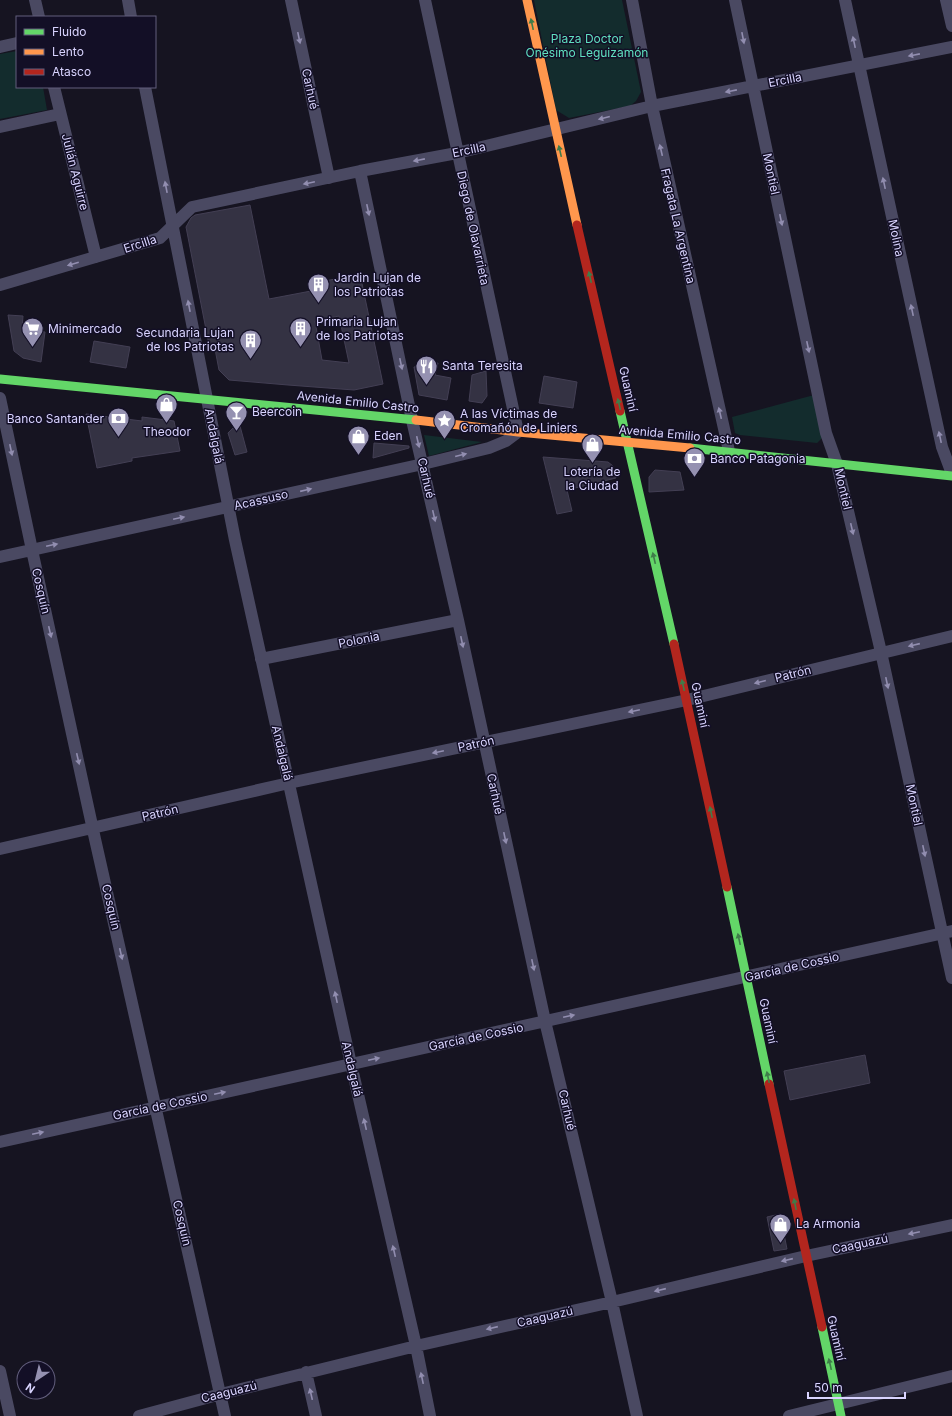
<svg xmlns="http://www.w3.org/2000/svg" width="952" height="1416" font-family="Inter,sans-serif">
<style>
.green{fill:#132c2d}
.building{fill:#343243;stroke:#433f54;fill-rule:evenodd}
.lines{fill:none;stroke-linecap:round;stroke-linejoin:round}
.street{stroke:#4a4962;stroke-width:12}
.fast{stroke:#63d668;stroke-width:9}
.slow{stroke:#ff974d;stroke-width:9}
.jam{stroke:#b3261e;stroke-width:9}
.oneway{fill:#3f7c4a}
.oneway2{fill:#928eb0}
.labels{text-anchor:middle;stroke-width:3;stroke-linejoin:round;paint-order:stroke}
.park-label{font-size:12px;fill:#5fe0c0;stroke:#130f26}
.street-label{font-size:12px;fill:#d9d4ff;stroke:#130f26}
.poi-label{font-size:12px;fill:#d9d4ff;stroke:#130f26;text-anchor:start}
</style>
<rect width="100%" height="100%" fill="#161421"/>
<!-- green -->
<path class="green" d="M534,0H622L641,92L636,101L630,106L569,118L556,110Z
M17,51V87H43L47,110L0,119V54Z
M814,395L822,438L817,443L740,435L735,433L732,417Z
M424,435L482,442L429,456Z"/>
<!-- building -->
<path class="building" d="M250,205L269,299L311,291L310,284L360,274L383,384L354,390L288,385L229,380L219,370L215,349L210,350L186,227L191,218L195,215ZM339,316L349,363L322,360L315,321Z
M8,315L23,316L22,329L45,332L41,362L23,358L14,351Z
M94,341L130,347L126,368L90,362Z
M438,363L435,375L451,378L447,400L419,395L414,367Z
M486,371L487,396L482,403L469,401L472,375Z
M544,376L577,382L573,408L539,403Z
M86,414L142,421V417L174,421L180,451L132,458V461L97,468Z
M240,426L247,452L235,455L228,433L233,428Z
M374,443L409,446V448L373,458Z
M543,457L608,462L613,466L616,478L567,490L572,511L557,514Z
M655,470L680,472L684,490L649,492V477Z
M865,1055L870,1083L790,1100L784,1071Z
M780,1214L787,1249L774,1251L767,1217Z"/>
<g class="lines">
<!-- street -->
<path class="street" d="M35,0L39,17
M128,0L131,17
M291,0L329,178
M632,0L652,106L729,451
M735,0L826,433L837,464L881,652L952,978
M845,0L942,447L952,474
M946,0L952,26
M0,47L17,43
M54,87L96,257
M145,87L235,540L351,1064L416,1346L430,1416
M0,127L60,114
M360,171L412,420L458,620L545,1021L612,1302L637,1416
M0,285L160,238L192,207L360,171L457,153L652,106L952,47
M0,398L32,550L95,839L225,1416
M0,557L423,464L489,448L506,441L518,432L425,0
M261,659L458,620
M0,849L289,783L687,700L952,636
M0,1142L952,931
M0,1371L10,1416
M306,1372L316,1416
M139,1416L221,1394L416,1346L612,1302L806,1256L952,1225
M789,1416L952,1376"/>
<!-- fast -->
<path class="fast" d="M0,379L416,420
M620,411L674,644
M690,448L952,476
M727,887L769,1084
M822,1327L841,1416"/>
<!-- slow -->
<path class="slow" d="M527,0L577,225
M416,420L518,432L690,448"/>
<!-- jam -->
<path class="jam" d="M577,225L620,411
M674,644L727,887
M769,1084L822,1327"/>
</g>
<!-- one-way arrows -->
<defs><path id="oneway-solid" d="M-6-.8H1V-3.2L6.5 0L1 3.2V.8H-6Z"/></defs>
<g class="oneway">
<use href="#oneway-solid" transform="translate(532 24) rotate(-102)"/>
<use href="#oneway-solid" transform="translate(560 151) rotate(-103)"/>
<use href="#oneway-solid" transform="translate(590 277) rotate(-103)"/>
<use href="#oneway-solid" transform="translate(619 404) rotate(-103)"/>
<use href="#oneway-solid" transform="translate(654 558) rotate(-103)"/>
<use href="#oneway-solid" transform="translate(683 685) rotate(-103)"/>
<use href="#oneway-solid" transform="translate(711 812) rotate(-102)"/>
<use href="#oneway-solid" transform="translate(739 939) rotate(-102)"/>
<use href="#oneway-solid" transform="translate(768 1077) rotate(-102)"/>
<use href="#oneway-solid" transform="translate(795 1204) rotate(-102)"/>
<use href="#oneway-solid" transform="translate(830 1364) rotate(-103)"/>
</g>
<g class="oneway2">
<use href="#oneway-solid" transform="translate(299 38) rotate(78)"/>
<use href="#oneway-solid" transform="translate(743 38) rotate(79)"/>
<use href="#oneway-solid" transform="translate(854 42) rotate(-102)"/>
<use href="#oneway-solid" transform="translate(914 55) rotate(169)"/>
<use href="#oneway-solid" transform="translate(731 91) rotate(169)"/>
<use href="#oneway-solid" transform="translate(604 118) rotate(166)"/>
<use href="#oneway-solid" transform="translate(661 150) rotate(-103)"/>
<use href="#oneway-solid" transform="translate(419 160) rotate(169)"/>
<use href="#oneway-solid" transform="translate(309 183) rotate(168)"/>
<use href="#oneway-solid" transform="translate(884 183) rotate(-102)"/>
<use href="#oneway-solid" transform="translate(166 187) rotate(-101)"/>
<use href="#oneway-solid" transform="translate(368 210) rotate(78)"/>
<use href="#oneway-solid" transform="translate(781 220) rotate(78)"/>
<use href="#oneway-solid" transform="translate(73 264) rotate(164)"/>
<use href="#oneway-solid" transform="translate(189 306) rotate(-101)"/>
<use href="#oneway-solid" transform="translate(912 310) rotate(-102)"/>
<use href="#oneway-solid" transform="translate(808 347) rotate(78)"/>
<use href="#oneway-solid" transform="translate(401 364) rotate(78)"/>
<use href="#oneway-solid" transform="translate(720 413) rotate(-103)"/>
<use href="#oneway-solid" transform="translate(940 437) rotate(-102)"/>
<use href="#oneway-solid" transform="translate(418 442) rotate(77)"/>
<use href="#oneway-solid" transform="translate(11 450) rotate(78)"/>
<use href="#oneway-solid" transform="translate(461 455) rotate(-14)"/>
<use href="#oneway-solid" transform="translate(306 490) rotate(-13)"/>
<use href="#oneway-solid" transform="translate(434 516) rotate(77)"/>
<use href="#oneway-solid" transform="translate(179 518) rotate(-12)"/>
<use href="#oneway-solid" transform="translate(852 529) rotate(77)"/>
<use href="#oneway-solid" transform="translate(52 545) rotate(-12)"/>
<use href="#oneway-solid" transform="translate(50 632) rotate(77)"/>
<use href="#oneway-solid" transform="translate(462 642) rotate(78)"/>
<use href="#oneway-solid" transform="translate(914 645) rotate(167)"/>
<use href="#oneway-solid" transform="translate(760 682) rotate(166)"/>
<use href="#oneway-solid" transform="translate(887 683) rotate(78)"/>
<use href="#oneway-solid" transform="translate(634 711) rotate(168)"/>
<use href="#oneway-solid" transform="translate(438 752) rotate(168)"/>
<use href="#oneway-solid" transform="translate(78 759) rotate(77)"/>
<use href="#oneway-solid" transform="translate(505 838) rotate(78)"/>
<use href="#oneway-solid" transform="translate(924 851) rotate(78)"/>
<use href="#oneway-solid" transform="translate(121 954) rotate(77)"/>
<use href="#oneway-solid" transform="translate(533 965) rotate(78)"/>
<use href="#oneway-solid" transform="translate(336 997) rotate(-102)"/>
<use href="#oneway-solid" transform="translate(569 1016) rotate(-12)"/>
<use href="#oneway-solid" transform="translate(374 1059) rotate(-12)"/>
<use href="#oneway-solid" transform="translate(220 1093) rotate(-12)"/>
<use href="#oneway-solid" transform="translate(365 1124) rotate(-103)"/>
<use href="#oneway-solid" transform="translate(38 1133) rotate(-12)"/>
<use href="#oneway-solid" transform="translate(914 1233) rotate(168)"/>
<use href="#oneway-solid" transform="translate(394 1251) rotate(-103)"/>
<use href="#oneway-solid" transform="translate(787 1260) rotate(167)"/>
<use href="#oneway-solid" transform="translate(660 1290) rotate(167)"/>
<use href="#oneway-solid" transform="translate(492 1328) rotate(167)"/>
<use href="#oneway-solid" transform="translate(422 1378) rotate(-102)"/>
<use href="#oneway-solid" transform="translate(311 1394) rotate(-103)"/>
</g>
<!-- icons -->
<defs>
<symbol id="building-pin" viewBox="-11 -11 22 30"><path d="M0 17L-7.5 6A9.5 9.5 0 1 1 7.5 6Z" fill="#9591b1" stroke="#130f26"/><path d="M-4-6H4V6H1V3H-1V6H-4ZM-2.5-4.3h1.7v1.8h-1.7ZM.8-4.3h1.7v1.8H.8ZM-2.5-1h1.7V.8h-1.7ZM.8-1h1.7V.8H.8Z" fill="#fff"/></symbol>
<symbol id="supermarket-pin" viewBox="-11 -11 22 30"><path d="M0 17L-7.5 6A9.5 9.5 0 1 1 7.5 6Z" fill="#9591b1" stroke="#130f26"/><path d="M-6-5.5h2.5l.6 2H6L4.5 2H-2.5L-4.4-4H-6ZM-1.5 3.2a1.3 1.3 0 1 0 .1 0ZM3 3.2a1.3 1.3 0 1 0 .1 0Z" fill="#fff"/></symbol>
<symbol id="restaurant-pin" viewBox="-11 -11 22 30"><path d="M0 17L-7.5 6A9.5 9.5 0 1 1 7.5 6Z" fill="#9591b1" stroke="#130f26"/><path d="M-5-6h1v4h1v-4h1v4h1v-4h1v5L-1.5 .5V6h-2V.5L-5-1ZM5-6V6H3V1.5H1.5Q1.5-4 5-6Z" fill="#fff"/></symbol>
<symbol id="shop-pin" viewBox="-11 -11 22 30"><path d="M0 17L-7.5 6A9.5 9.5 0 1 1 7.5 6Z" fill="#9591b1" stroke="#130f26"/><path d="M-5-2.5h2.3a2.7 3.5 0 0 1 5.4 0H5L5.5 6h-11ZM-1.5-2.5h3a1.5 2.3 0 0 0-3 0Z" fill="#fff"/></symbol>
<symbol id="bar-pin" viewBox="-11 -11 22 30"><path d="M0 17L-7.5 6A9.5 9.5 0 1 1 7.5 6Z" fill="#9591b1" stroke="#130f26"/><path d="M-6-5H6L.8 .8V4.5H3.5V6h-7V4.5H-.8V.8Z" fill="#fff"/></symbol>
<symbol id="bank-pin" viewBox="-11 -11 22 30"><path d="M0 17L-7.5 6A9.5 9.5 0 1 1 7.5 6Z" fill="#9591b1" stroke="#130f26"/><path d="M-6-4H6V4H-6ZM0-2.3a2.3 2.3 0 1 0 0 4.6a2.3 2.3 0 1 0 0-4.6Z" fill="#fff"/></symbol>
<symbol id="sight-pin" viewBox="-11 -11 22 30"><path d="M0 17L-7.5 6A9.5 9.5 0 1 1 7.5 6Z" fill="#9591b1" stroke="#130f26"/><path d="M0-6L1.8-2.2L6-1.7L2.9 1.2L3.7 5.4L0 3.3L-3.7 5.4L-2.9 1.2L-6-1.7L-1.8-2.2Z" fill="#fff"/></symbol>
</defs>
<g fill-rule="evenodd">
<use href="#building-pin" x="306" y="272" width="25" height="34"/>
<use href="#supermarket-pin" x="20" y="316" width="25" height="34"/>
<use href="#building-pin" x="288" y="316" width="25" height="34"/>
<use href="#building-pin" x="238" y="328" width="25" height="34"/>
<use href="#restaurant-pin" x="414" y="354" width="25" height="34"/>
<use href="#shop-pin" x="154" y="392" width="25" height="34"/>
<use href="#bar-pin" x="224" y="400" width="25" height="34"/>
<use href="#bank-pin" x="106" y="406" width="25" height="34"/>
<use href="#sight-pin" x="432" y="408" width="25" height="34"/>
<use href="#shop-pin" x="346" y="424" width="25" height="34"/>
<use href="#shop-pin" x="580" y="432" width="25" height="34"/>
<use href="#bank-pin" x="682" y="446" width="25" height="34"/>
<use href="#shop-pin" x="768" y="1212" width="25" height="34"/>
</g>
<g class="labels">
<!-- park labels -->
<g class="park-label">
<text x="587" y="43">Plaza Doctor<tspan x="587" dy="14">Onésimo Leguizamón</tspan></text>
</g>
<!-- street labels -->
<g class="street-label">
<text transform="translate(785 80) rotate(-11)" y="4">Ercilla</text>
<text transform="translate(310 89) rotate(78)" y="4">Carhué</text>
<text transform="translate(469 150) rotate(-12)" y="4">Ercilla</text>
<text transform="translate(75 172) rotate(76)" y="4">Julián Aguirre</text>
<text transform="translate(771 174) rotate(78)" y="4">Montiel</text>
<text transform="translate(678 226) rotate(77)" y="4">Fragata La Argentina</text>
<text transform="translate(473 228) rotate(78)" y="4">Diego de Olavarrieta</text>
<text transform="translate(896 238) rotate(78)" y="4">Molina</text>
<text transform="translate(140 244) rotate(-18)" y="4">Ercilla</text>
<text transform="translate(628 389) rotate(77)" y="4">Guaminí</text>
<text transform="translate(358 402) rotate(6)" y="4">Avenida Emilio Castro</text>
<text transform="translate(680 435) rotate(5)" y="4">Avenida Emilio Castro</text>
<text transform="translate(214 436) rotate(79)" y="4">Andalgalá</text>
<text transform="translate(426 478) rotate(77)" y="4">Carhué</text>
<text transform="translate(843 489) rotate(77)" y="4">Montiel</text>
<text transform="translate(261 500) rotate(-13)" y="4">Acassuso</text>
<text transform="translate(41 591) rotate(77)" y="4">Cosquín</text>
<text transform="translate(359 640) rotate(-11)" y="4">Polonia</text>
<text transform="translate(793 674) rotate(-14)" y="4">Patrón</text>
<text transform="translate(700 705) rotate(78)" y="4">Guaminí</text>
<text transform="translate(476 744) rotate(-12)" y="4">Patrón</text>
<text transform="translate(282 753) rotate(77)" y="4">Andalgalá</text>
<text transform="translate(495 794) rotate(78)" y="4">Carhué</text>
<text transform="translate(914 805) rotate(78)" y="4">Montiel</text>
<text transform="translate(160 813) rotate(-13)" y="4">Patrón</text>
<text transform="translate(111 907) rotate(77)" y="4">Cosquín</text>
<text transform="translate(792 967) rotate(-13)" y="4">García de Cossio</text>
<text transform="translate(768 1021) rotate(78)" y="4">Guaminí</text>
<text transform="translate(476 1037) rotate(-12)" y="4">García de Cossio</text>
<text transform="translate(352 1069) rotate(77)" y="4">Andalgalá</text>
<text transform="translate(160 1106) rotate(-12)" y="4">García de Cossio</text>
<text transform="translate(567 1110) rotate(77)" y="4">Carhué</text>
<text transform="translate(182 1223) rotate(77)" y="4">Cosquín</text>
<text transform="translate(860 1244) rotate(-12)" y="4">Caaguazú</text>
<text transform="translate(545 1317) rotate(-13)" y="4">Caaguazú</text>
<text transform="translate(836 1338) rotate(77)" y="4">Guaminí</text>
<text transform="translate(229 1392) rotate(-14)" y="4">Caaguazú</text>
</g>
<!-- poi labels -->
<g class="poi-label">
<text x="334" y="282">Jardin Lujan de<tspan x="334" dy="14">los Patriotas</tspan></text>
<text x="316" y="326">Primaria Lujan<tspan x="316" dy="14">de los Patriotas</tspan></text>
<text x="48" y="333">Minimercado</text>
<text x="234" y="337" text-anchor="end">Secundaria Lujan<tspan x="234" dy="14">de los Patriotas</tspan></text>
<text x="442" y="370">Santa Teresita</text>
<text x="252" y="416">Beercoin</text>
<text x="460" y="418">A las Víctimas de<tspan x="460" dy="14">Cromañón de Liniers</tspan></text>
<text x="104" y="423" text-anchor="end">Banco Santander</text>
<text x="167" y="436" text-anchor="middle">Theodor</text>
<text x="374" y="440">Eden</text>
<text x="710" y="463">Banco Patagonia</text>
<text x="592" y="476" text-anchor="middle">Lotería de<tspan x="592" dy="14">la Ciudad</tspan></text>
<text x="796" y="1228">La Armonia</text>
</g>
</g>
<!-- legend -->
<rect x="16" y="16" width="140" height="72" fill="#130f26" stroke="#625e7d"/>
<rect x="24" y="29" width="20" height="6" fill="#63d668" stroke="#625e7d"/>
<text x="52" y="36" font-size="12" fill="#d9d4ff">Fluido</text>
<rect x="24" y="49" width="20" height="6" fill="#ff974d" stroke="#625e7d"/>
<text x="52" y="56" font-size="12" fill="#d9d4ff">Lento</text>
<rect x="24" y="69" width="20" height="6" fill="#b3261e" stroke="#625e7d"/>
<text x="52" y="76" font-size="12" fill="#d9d4ff">Atasco</text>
<!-- north arrow -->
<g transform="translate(36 1380) rotate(215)"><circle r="19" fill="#130f26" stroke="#625e7d"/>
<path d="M0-3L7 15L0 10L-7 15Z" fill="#9591b1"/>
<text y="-6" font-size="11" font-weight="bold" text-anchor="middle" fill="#d9d4ff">N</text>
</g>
<!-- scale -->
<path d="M808 1392v6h97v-6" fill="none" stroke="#d9d4ff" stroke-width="2"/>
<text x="814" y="1392" font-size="12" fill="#d9d4ff" stroke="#130f26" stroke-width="3" paint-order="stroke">50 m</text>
</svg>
